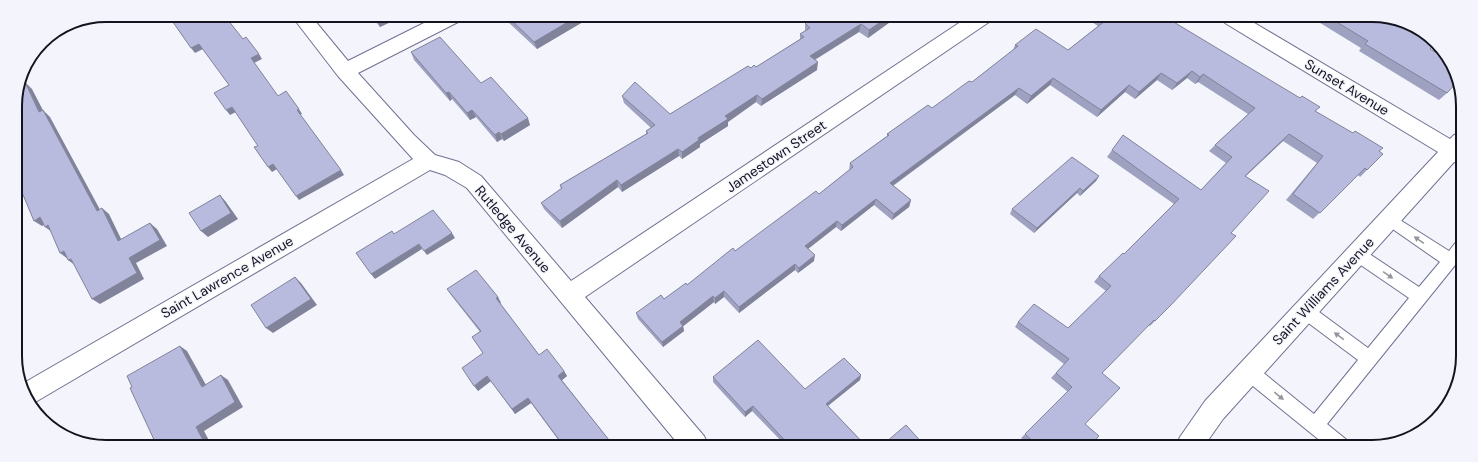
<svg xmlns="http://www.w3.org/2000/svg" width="1478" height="462" font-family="'DM Sans',sans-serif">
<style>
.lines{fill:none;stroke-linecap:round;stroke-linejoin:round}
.lane-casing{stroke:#6f7191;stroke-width:2}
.street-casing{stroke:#6f7191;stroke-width:2}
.lane{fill:#fff;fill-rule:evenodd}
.street{fill:#fff;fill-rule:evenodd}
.wall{fill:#9ea1bf}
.shaded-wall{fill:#81839b}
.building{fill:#b8bbde;stroke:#81839b}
.oneway{fill:#95959b}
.labels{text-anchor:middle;stroke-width:3;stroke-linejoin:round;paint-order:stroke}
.street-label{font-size:14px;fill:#131420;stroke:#f4f5fc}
.rim{fill:none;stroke:#131420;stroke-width:2}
</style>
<rect width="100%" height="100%" fill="#f4f5fc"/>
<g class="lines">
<defs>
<path id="lane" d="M1389,213L1449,251L1456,242L1461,241L1460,259L1327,424L1348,441L1351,447H1328L1243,378L1241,372L1243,366L1249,364L1255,366L1314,414L1358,360L1299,316L1297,311L1299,306L1305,304L1311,306L1368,348L1409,298L1352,259L1349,254L1352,249L1357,247L1362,249L1419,287L1440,262L1384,223L1382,219L1384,215Z"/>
<path id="street" d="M291,15L311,16L348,61L438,16H462L460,21L358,73L414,135L435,155L459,162L481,176L571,281L968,17H991L989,22L585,297L704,436L708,445H679L467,188L445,175L430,170L32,404L22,384L413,159L338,76Z
M1223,18H1246L1450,139L1454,135L1461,133V164L1454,162L1223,419L1204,446H1176L1180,437L1205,401L1438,152L1225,23Z"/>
</defs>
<!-- lane casing -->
<use href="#lane" class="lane-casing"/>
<!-- street casing -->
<use href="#street" class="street-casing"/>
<!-- lane -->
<use href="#lane" class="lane"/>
<!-- street -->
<use href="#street" class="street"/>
</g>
<!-- wall -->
<path class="wall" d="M371,16H403L380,27Z
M505,16H593L537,49L507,21Z
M700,16H720L708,23Z
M897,17L868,38L859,32L815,60L817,70L761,106L756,102L728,122V126L700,144V147L682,159L679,156L622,192L618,187L562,228L544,209L541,203L561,189L560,185L646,134V131L651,128L624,103L622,96L670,114L751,68L756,67L800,39V34L805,31V23L829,18Z
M1084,17L1167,18L1379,151L1367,170L1360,177L1358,175L1313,219L1286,200L1317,163L1283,141L1246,176L1231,233L1170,306L1150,326L1148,325L1102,373L1085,424L1090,446H1029L1021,438L1068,392L1051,378L1064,364L1015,327L1018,322L1068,328L1106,291L1094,282L1099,276L1124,254L1174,204L1107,157L1112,150L1201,190L1226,163L1209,151L1215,145L1248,114L1198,82L1195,84L1187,78L1172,90L1157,80L1135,99L1125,92L1097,117L1050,85L1027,104L1015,95L893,186L911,200L909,207L892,220L874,205L841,231L836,227L808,249L814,261L798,273L795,270L739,313L724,297L715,304L714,302L683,326L684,331L663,347L638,319L636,313L664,299L687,285L735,251L819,194L849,170L850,163L887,136V134L932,108L972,82L1013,50L1015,45L1068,50L1098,26Z
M1312,18H1396L1430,49L1447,93L1439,100L1359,51L1361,48Z
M411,52L481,83L530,125L504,141L502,139L497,142L476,117L470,120L452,99L450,101L414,60Z
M1099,176L1096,181L1080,196L1077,193L1034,233L1010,214L1012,209Z
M447,289L498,297L501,303H500L539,355L564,371L567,376L562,380L613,445H562L531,403L515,414L491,381L478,391L483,353L472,337L480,332L451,295Z
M861,375L860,380L828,406L866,446L785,445L752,411L745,417L713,382V377L805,389Z
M886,442L925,446H884Z"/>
<!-- shaded-wall -->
<path class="shaded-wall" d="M383,16H403L380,27L377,19Z
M578,16H593L537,49L534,42Z
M709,16H720L708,23V17Z
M888,17H897L868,38L869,30Z
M861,24L859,32L809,63L810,56Z
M199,44L203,49L195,53L191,48Z
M259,54L262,59L254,63L251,58Z
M818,62L817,70L761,106L762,99Z
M1192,71L1187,78L1172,90L1177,83Z
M1161,73L1157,80L1135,99L1139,92Z
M1203,74L1198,82L1195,84L1200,77Z
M1053,78L1050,85L1027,104L1031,96Z
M25,82L32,89L47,118L39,112Z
M1129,85L1125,92L1097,117L1101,110Z
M1019,88L1015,95L888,189L890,183Z
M449,92L452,99L450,101L446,93Z
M757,95L756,102L728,122V126L700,144V147L682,159V152L698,138L725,116Z
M232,107L236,112L230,115L226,110Z
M299,109L302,114L300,115L297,110Z
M43,110L50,117L104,217L97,211Z
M472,110L476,117L470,120L467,113Z
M528,118L530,125L504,141L501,134Z
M499,132L502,139L497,142L495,135Z
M1289,134L1283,141L1239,182L1245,176Z
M678,149L679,156L622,192L621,185Z
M273,164L277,169L272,172L268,167Z
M341,170L344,175L299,200L296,196Z
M1099,176L1096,181L1080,196L1083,191Z
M617,180L618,187L562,228L560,221Z
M1080,188L1077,193L1034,233L1037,228Z
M220,195L226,202L238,219L208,237L201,231Z
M876,199L874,205L841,231L842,225Z
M911,200L909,207L892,220L894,214Z
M102,208L109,214L125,247L118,241Z
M40,217L48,223L42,226L34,221Z
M837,221L836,227L804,252L805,246Z
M150,223L157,229L167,246L136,263L144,279L100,304L92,299L129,258Z
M48,225L52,232L45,227Z
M452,233L455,238L427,255L424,251Z
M419,244L422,249L375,279L371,274Z
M64,251L68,259L60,253Z
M815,255L814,261L798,273L799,268Z
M71,259L76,266L68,260Z
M795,264V270L739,313V307Z
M295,277L301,283L317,305L273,333L266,328Z
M724,291V297L715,304V298Z
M713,296L714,302L681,328L680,322Z
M498,297L501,303L499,304L496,298Z
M683,326L684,331L663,347L662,342Z
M180,346L187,351L210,392L202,387Z
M564,371L567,376L561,381L558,376Z
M221,375L228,380L243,407L204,431L211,444H205L196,427Z
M861,375L860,380L825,408L826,404Z
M487,376L491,381L478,391L474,386Z
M528,398L531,403L515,414L512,409Z
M753,406L752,411L745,417V412Z"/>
<!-- building -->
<path class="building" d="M168,15H224L243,39L246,37L259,54L251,58L278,96L286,91L299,109L297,110L341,170L296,196L273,164L268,167L254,147L258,146L232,107L226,110L214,93L229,85L199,44L191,48Z
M374,16H383L377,19Z
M507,16H578L534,42Z
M817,17H827L829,18L830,17H888L869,30L861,24L810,56L818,62L762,99L757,95L725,116L728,119L698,138L699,140L682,152L678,149L621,185L617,180L560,221L541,203L562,188L560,185L648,133L646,131L655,125L622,96L635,82L670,114L748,66L751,68L754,65L756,67L804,37L800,34L810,28L805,23Z
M1099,17L1167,18L1300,98L1302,96L1320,107L1315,111L1353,133L1355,131L1383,148L1379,151L1383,154L1367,170L1365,168L1320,213L1293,194L1323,156L1289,134L1245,176L1269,191L1231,233L1236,236L1170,306L1155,321L1154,320L1102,373L1120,388L1085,424L1099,436L1090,446H1080L1078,445L1076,446H1038L1025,434L1072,387L1056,373L1069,359L1018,322L1034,304L1068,328L1111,286L1099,276L1123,253L1124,254L1179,199L1112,150L1123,135L1201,190L1232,157L1215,145L1255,108L1203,74L1200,77L1192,71L1177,83L1161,73L1139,92L1129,85L1101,110L1053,78L1031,96L1019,88L890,183L911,200L894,214L876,199L842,225L837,221L805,246L815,255L799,268L795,264L739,307L724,291L715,298L713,296L680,322L683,326L662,342L636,313L661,295L664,299L686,283L687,285L733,248L735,251L816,191L819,194L853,167L850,163L889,135L887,134L928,105L932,108L969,81L972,82L1018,46L1015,45L1036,29L1068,50L1105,21Z
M1330,18H1396L1435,43L1430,49L1446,58L1458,81L1447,93L1365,44L1368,41Z
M440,37L481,83L491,77L528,118L501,134L499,132L495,135L472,110L467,113L449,92L446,93L411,52Z
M25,82L39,112L43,110L97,211L102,208L118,241L150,223L160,240L129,258L137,273L92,299L71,259L68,260L64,251L60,253L48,225L45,227L40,217L34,221L16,178L15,100L19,85Z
M1072,157L1099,176L1083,191L1080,188L1037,228L1012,209Z
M220,195L231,213L201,231L189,213Z
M433,210L452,233L424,251L419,244L371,274L356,253L392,231L394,234Z
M476,270L498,297L496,298L539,355L547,349L564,371L558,376L613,445H563L528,398L512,409L487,376L474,386L462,368L483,353L472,337L481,331L447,289Z
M295,277L311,299L266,328L251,305Z
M758,340L805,389L844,358L861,375L826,404L866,446L789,445L753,406L745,412L713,377Z
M180,346L202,387L221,375L235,402L196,427L205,444H156L130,388L132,387L127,376Z
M906,425L925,446H890L886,442Z"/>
<!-- one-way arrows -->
<defs><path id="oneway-solid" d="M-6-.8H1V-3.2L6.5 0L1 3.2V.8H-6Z"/></defs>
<g class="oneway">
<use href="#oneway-solid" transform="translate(1419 240) rotate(-146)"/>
<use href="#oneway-solid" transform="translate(1388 275) rotate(34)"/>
<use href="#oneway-solid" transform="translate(1339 336) rotate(-144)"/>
<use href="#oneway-solid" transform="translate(1279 396) rotate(39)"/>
</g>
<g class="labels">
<!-- street labels -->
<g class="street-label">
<text transform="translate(1347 87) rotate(31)" y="5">Sunset Avenue</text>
<text transform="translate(776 156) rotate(-34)" y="5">Jamestown Street</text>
<text transform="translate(513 229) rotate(50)" y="5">Rutledge Avenue</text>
<text transform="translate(227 277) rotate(-30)" y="5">Saint Lawrence Avenue</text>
<text transform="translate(1323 291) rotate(-47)" y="5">Saint Williams Avenue</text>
</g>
</g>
<!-- crop -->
<path d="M0 0H1478V462H0ZM106 22H1372A84 84 0 0 1 1456 106V356A84 84 0 0 1 1372 440H106A84 84 0 0 1 22 356V106A84 84 0 0 1 106 22Z" fill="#f4f5fc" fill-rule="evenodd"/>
<path class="rim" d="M106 22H1372A84 84 0 0 1 1456 106V356A84 84 0 0 1 1372 440H106A84 84 0 0 1 22 356V106A84 84 0 0 1 106 22Z"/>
</svg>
